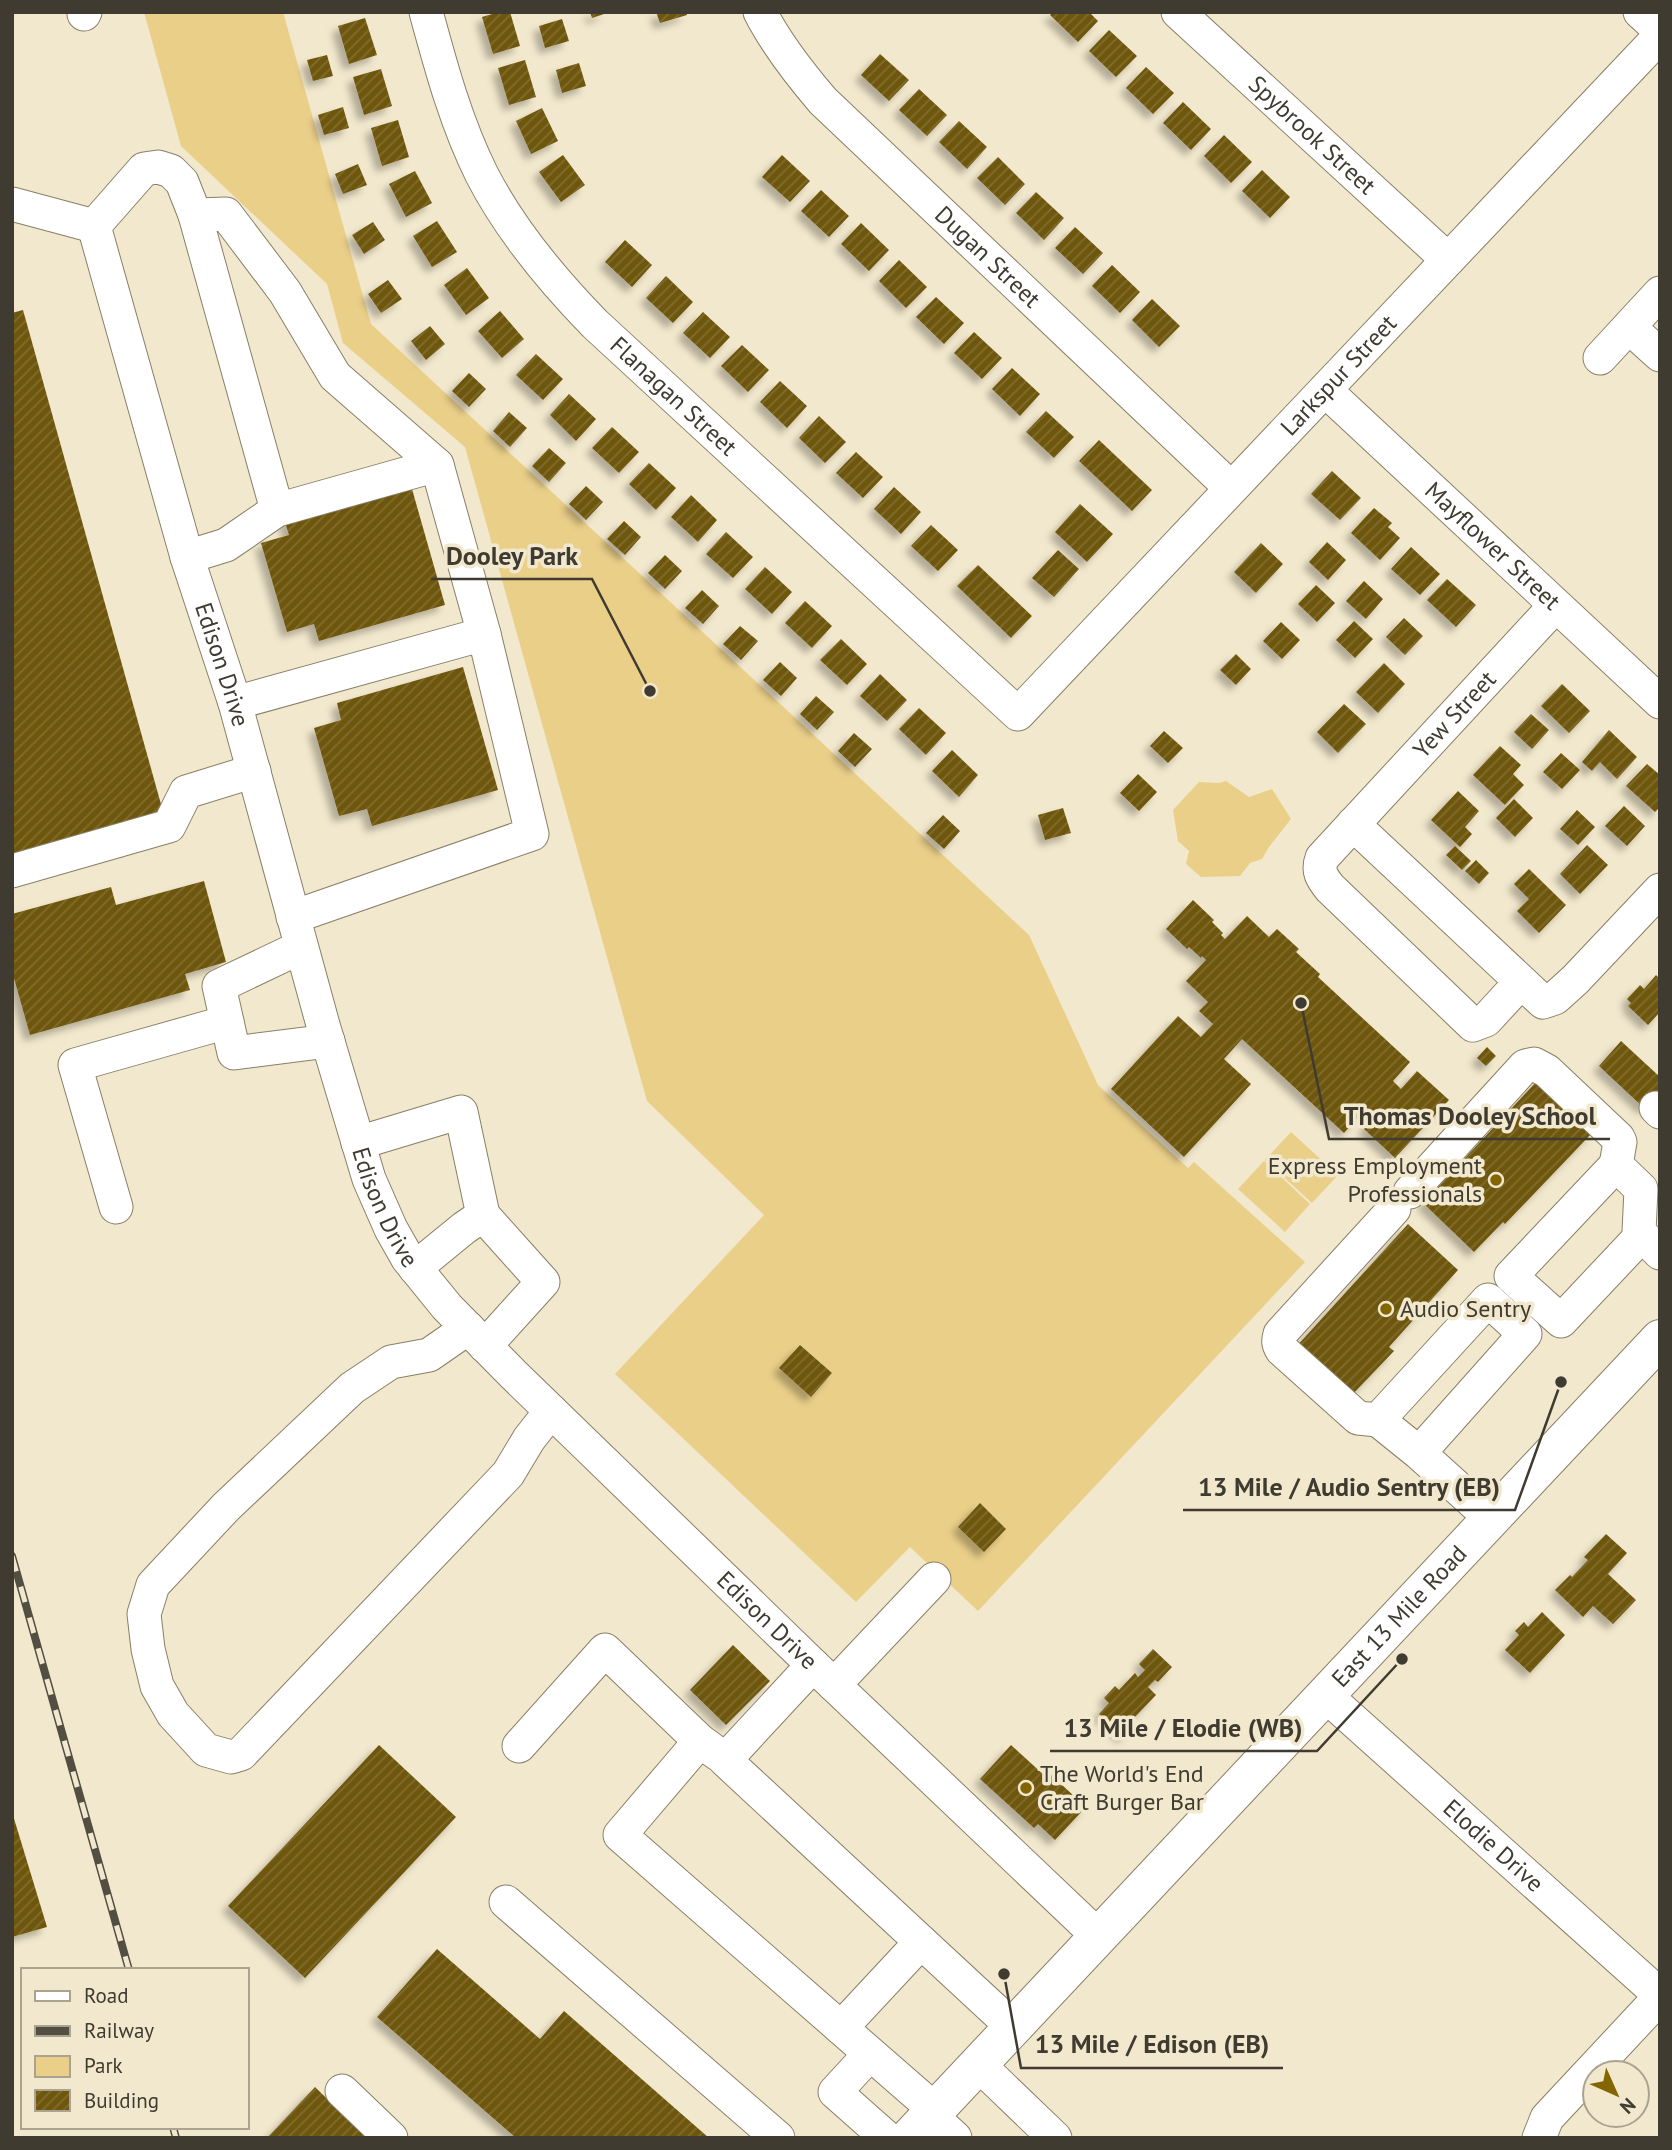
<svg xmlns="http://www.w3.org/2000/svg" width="1672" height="2150" font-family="'PT Sans',sans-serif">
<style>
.green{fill:#eacf89}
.building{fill:url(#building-hatch);filter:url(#shadow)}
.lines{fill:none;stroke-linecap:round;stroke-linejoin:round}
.minor-casing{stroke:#887f67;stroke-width:35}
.major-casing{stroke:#887f67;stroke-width:40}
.minor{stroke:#fff;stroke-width:33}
.major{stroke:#fff;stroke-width:38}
.rail-casing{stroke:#534e42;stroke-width:8}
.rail{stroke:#f2e8cd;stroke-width:5;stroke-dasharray:16;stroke-linecap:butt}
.poi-dot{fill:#846600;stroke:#f2e8cd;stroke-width:2.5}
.labels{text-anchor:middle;stroke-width:7;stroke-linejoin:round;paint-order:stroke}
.street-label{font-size:24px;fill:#3f3b31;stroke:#f2e8cd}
.poi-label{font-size:24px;fill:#3f3b31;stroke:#f2e8cd;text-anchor:start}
.leader{fill:none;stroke:#3f3b31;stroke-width:2.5}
.callout-dot{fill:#3f3b31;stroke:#f2e8cd;stroke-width:2.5}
.callout-label{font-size:26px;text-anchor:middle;font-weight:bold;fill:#3f3b31;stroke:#f2e8cd;stroke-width:7;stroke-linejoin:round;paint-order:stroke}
</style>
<defs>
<pattern id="building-hatch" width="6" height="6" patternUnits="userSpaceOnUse" patternTransform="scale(1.75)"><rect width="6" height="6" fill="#6e570d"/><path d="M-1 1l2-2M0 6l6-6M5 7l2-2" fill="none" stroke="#7f6d31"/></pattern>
<filter id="shadow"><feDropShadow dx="-6" dy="6" stdDeviation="3.5" flood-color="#0004"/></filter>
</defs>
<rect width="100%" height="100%" fill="#f2e8cd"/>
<!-- green -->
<path class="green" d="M144,12H283L371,324L1029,935L1098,1085L1188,1168L1194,1162L1305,1262L978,1611L910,1547L856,1602L615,1374L764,1215L647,1101L465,447L343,343L327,284L181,146Z
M1226,781L1249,797L1272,789L1291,819L1269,847L1262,859L1250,863L1240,876L1201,877L1186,864L1189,851L1178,841L1173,810L1199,782L1219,783Z
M1291,1132L1338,1175L1312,1203L1265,1160Z
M1264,1161L1310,1204L1285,1232L1238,1189Z"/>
<!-- building -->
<path class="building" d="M499,12H510L520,46L493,54L482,17Z
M590,12H607V13L592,18Z
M656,12H686L687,15L660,23Z
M1053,12H1089L1098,21L1078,42L1050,15Z
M365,18L377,55L349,64L338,26Z
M562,19L569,41L545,48L539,26Z
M1109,30L1137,56L1116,77L1089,51Z
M880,54L909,80L889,101L861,75Z
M327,55L333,76L313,81L307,60Z
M525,60L536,97L509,105L498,68Z
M579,63L586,86L562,93L556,70Z
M1146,67L1174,93L1153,114L1126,88Z
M381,69L392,106L364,115L353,77Z
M919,89L947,115L927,136L899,110Z
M1183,102L1211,129L1191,150L1163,123Z
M343,107L349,128L324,135L318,115Z
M542,108L558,141L531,154L516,121Z
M398,120L409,157L382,166L371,128Z
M959,121L987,147L967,169L939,142Z
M1224,135L1252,162L1231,183L1204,156Z
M563,155L585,185L561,202L539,172Z
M782,155L810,181L790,202L762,177Z
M998,157L1025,184L1005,205L977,178Z
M358,164L367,185L343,194L335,174Z
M1262,170L1290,197L1270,218L1242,191Z
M415,171L432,203L406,217L389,184Z
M821,190L849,216L829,237L801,211Z
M1036,192L1064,218L1044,240L1016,213Z
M437,221L457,252L432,267L413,236Z
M373,222L385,240L364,254L352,235Z
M861,223L889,250L869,271L841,244Z
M1075,227L1103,253L1083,274L1055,248Z
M625,240L652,265L632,287L605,262Z
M899,260L927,287L906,308L879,281Z
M1112,265L1140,292L1120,313L1092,286Z
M467,268L489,298L466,315L444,285Z
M666,276L693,302L673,323L646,298Z
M388,280L402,299L381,313L368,294Z
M936,297L964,323L944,344L916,317Z
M1152,299L1180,326L1159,347L1132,320Z
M23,310L164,815L12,858V313Z
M500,311L524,339L502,358L478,331Z
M703,312L730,337L710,358L683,333Z
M430,326L445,344L426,360L411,341Z
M974,332L1002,358L982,379L954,353Z
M742,345L769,370L748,392L721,366Z
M536,354L563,379L543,400L516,375Z
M1012,368L1040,394L1020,416L992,389Z
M469,373L486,389L469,407L452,391Z
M780,381L807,406L787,428L760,402Z
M569,394L596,419L576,441L550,415Z
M1046,411L1074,437L1054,458L1026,432Z
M509,412L527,428L510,447L493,431Z
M819,416L846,442L825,463L799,438Z
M612,427L639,452L619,473L592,448Z
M1099,440L1152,490L1132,511L1079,461Z
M549,448L566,463L549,482L532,466Z
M856,452L883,477L863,498L836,473Z
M649,463L676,488L656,510L629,484Z
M1332,471L1361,498L1340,520L1311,494Z
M410,482L445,605L319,641L314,624L287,632L261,543L289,535L284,519Z
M586,486L603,502L586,520L569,504Z
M894,487L921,512L901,534L874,509Z
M691,495L717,520L698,542L671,517Z
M1080,504L1113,534L1087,562L1055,532Z
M1374,508L1392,523L1388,527L1400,538L1380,560L1351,533Z
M624,521L641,537L625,555L607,539Z
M931,525L958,550L938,571L911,546Z
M726,532L753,557L733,578L706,554Z
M1327,542L1346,560L1328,580L1309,562Z
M1261,543L1283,564L1256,593L1234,572Z
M1411,547L1440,574L1420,595L1391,569Z
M1058,550L1079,569L1054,597L1032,578Z
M665,555L682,571L665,589L648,573Z
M978,565L1032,616L1011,638L957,586Z
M765,567L792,592L772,614L745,589Z
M1447,579L1476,605L1456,627L1427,600Z
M1364,581L1383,599L1366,619L1346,601Z
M1316,585L1335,603L1317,622L1298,604Z
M702,590L719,606L703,624L685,608Z
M805,601L832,626L812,648L785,623Z
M1404,618L1423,636L1405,655L1386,637Z
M1354,621L1373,639L1355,658L1336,640Z
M1281,622L1300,640L1282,659L1263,641Z
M740,626L758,641L741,660L723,644Z
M841,639L867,664L847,685L820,660Z
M1236,654L1251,669L1236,685L1220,670Z
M780,662L797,678L781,696L763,680Z
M1384,663L1405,684L1378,713L1356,692Z
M463,667L498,790L372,826L367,809L339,816L314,728L341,720L337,703Z
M880,674L907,700L887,721L860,696Z
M1562,684L1590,711L1569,733L1541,706Z
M816,696L834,712L817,730L800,714Z
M1344,704L1366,724L1338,753L1317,732Z
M919,708L946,733L926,755L899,729Z
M1531,714L1549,730L1532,749L1514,732Z
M1609,730L1637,757L1617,779L1600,762L1592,771L1582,762Z
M1164,731L1183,748L1168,763L1150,746Z
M854,733L872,749L855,767L838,751Z
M1500,746L1521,765L1513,774L1524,785L1505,805L1473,775Z
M952,750L978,775L959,797L932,771Z
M1561,753L1580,770L1562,789L1543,772Z
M1647,764L1660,775V807L1655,812L1626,786Z
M1138,774L1157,792L1139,811L1120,793Z
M1458,791L1479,811L1465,827L1472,834L1460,847L1431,820Z
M1514,799L1533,818L1515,837L1496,818Z
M1624,806L1645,826L1627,846L1605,826Z
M1063,808L1071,833L1045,840L1038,815Z
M1577,810L1595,827L1578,845L1560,829Z
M943,815L960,831L944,849L926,833Z
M1587,845L1608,865L1580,894L1560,874Z
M1455,846L1471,861L1462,870L1446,855Z
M1476,860L1489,873L1479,884L1465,871Z
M1529,869L1566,905L1539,933L1517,911L1529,899L1514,884Z
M204,881L226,962L185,974L190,990L30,1035L12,971V914L111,887L116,905Z
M1193,900L1214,920L1212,922L1223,933L1221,935L1225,939L1247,916L1269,937L1277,929L1299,949L1296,952L1320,974L1318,977L1410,1062L1393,1081L1401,1089L1417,1071L1449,1100L1395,1158L1364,1129L1371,1121L1362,1113L1344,1133L1242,1039L1224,1059L1251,1084L1184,1157L1111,1089L1178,1016L1201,1037L1213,1024L1199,1011L1208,1002L1186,981L1206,960L1202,956L1201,958L1189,947L1187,949L1166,929Z
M1656,975L1660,979V1012L1648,1025L1628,1006L1631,1003L1627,999L1640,985L1644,989Z
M1621,1041L1660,1077V1092L1645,1109L1599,1066Z
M1487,1047L1496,1056L1486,1066L1477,1058Z
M1538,1080L1593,1132L1505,1224L1503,1222L1474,1252L1423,1203Z
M1408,1224L1458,1270L1389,1347L1394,1351L1350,1397L1296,1347Z
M800,1345L832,1373L811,1397L779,1368Z
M980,1503L1006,1529L984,1552L958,1527Z
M1606,1534L1627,1553L1608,1574L1636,1600L1613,1624L1593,1606L1583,1617L1555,1590L1570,1575L1572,1577L1588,1560L1584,1557Z
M1542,1612L1565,1635L1530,1673L1505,1650L1519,1635L1515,1631L1524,1622L1528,1627Z
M733,1645L770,1681L726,1725L690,1690Z
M1153,1649L1172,1667L1158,1682L1155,1680L1148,1687L1156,1695L1132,1720L1136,1724L1123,1737L1099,1714L1109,1703L1104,1698L1115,1686L1119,1690L1135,1673L1138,1677L1145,1670L1139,1664Z
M379,1745L456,1817L305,1978L228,1906Z
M1011,1745L1045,1776L1049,1773L1086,1807L1055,1840L1038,1824L1034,1828L980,1779Z
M12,1812L47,1927L12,1937Z
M437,1949L540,2039L564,2011L709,2138H516L377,2017Z
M315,2087L367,2138H267Z"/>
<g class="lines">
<defs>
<g id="minor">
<path id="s1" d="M426,12C441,67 456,123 482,175C511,231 551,279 595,324L1018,714L1660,36"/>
<path id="s2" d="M760,12C777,45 799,73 823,101L1231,488"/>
<path id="s3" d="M1178,12L1447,259"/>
<path d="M1640,12L1660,30"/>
<path d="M84,14L85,12"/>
<path d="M12,204L94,226"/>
<path id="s4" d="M94,226L187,557L235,703L323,1025L369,1179L391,1229L408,1259L447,1307L513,1374L813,1665L1098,1936"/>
<path d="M94,226L144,169L158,167L171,171L182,182L195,215"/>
<path d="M1629,327L1660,355"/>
<path d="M1600,358L1660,293"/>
<path id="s5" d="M1325,390L1660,702"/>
<path d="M437,465L484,634"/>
<path d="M187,557L226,545L277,510L437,465L335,376L285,292L226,214L195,215L277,510"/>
<path d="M235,703L484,634L532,834L293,917"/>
<path d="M1353,824L1543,1002L1555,998L1575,980L1660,890"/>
<path d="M12,871L169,826L186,792L254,771"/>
<path d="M301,947L219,986L234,1053L328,1041"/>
<path id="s6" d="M1521,982L1486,1020L1473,1025L1330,888C1322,878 1317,871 1322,858L1555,606"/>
<path d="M1656,1108L1660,1112"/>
<path d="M358,1143L461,1112L483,1215L464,1228L415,1268"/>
<path d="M1410,1192L1525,1066L1534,1064L1547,1071L1618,1138L1620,1142L1616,1165"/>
<path d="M116,1207L75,1065L227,1022"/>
<path d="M483,1215L543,1282L485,1346"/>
<path d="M1641,1236L1561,1321L1511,1276L1616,1165L1641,1189L1639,1232L1660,1253"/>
<path d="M468,1328L429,1355L391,1362L352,1388L226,1507L153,1585L144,1614L148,1649L157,1686L173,1714L206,1750L231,1757L241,1754L508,1474L529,1439L551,1411"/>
<path d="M1378,1420L1358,1418L1282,1350C1278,1344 1278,1341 1280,1334L1394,1209"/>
<path d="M1419,1453L1378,1420L1488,1300L1525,1334L1419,1453L1492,1519"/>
<path d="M813,1665L725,1760L1013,2027"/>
<path d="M834,1685L934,1579"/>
<path id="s7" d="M1325,1695L1660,1995"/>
<path d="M700,1741L620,1835L841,2028"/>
<path d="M519,1746L605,1650L700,1741L718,1754"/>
<path d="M506,1902L778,2138"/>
<path d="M921,1942L841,2028L935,2110"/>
<path d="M870,2054L835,2092L887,2138"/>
<path d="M978,2064L1055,2138"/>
<path d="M342,2091L391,2138"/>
<path d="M930,2115L955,2138"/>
<path d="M1539,2138L1547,2118L1660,1997"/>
</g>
<g id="major">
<path id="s8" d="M909,2138L1660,1339"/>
</g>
</defs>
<!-- minor casing -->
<use href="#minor" class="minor-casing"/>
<!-- major casing -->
<use href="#major" class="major-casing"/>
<!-- minor -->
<use href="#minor" class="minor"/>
<!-- major -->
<use href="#major" class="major"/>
<defs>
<path id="rail" d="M12,1556L129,1970
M173,2127L176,2138"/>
</defs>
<!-- rail casing -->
<use href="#rail" class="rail-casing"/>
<!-- rail -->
<use href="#rail" class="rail"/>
</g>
<!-- markers -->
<g class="poi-dot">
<circle cx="1496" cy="1180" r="7"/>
<circle cx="1386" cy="1309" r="7"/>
<circle cx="1026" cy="1788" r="7"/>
</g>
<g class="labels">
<!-- street labels -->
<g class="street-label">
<text dy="8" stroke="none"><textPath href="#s3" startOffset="182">Spybrook Street</textPath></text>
<text dy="8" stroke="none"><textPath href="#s2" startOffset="336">Dugan Street</textPath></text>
<text dy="8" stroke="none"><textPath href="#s1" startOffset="1402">Larkspur Street</textPath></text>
<text dy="8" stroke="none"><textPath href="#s1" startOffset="467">Flanagan Street</textPath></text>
<text dy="8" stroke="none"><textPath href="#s5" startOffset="229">Mayflower Street</textPath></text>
<text dy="8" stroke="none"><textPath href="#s4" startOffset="457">Edison Drive</textPath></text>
<text dy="8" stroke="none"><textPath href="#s6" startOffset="492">Yew Street</textPath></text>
<text dy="8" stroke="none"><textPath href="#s4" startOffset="1024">Edison Drive</textPath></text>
<text dy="8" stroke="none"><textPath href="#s8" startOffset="716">East 13 Mile Road</textPath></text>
<text dy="8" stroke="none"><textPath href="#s4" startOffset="1591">Edison Drive</textPath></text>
<text dy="8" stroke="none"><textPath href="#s7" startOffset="226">Elodie Drive</textPath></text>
</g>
<!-- poi labels -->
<g class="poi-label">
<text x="1482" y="1174" text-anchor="end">Express Employment<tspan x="1482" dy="28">Professionals</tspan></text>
<text x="1400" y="1317">Audio Sentry</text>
<text x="1040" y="1782">The World's End<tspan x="1040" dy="28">Craft Burger Bar</tspan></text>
</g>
</g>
<!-- callouts -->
<path class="leader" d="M650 691L592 579H431M1301 1003L1329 1139H1610M1561 1382L1515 1510H1183M1402 1659L1317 1751H1050M1004 1974L1021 2068H1283"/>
<g class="callout-dot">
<circle cx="650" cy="691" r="7"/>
<circle cx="1301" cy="1003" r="7"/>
<circle cx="1561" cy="1382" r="7"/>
<circle cx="1402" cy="1659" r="7"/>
<circle cx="1004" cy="1974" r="7"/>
</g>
<g class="callout-label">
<text x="512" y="565">Dooley Park</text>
<text x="1470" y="1125">Thomas Dooley School</text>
<text x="1349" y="1496">13 Mile / Audio Sentry (EB)</text>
<text x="1183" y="1737">13 Mile / Elodie (WB)</text>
<text x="1152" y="2053">13 Mile / Edison (EB)</text>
</g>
<!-- border -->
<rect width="1672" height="2150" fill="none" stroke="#3f3b31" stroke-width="28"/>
<!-- legend -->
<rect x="21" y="1968" width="228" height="161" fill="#f2e8cd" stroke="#aaa38f" stroke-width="2"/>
<rect x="35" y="1991" width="35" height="10" fill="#ffffff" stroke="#aaa38f" stroke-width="2"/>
<text x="84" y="2003" font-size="21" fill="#3f3b31">Road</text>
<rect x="35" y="2026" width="35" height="10" fill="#534e42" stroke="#aaa38f" stroke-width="2"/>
<text x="84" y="2038" font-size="21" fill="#3f3b31">Railway</text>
<rect x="35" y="2056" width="35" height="21" fill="#eacf89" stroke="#aaa38f" stroke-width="2"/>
<text x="84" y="2073" font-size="21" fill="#3f3b31">Park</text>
<rect x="35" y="2090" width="35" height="21" fill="url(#building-hatch)" stroke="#aaa38f" stroke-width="2"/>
<text x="84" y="2108" font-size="21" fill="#3f3b31">Building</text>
<!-- north arrow -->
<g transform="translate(1616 2094) rotate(135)"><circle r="33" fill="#f2e8cd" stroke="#aaa38f" stroke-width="2"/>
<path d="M0-5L12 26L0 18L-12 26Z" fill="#846600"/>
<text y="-10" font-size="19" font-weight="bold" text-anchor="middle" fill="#3f3b31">N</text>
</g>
</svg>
